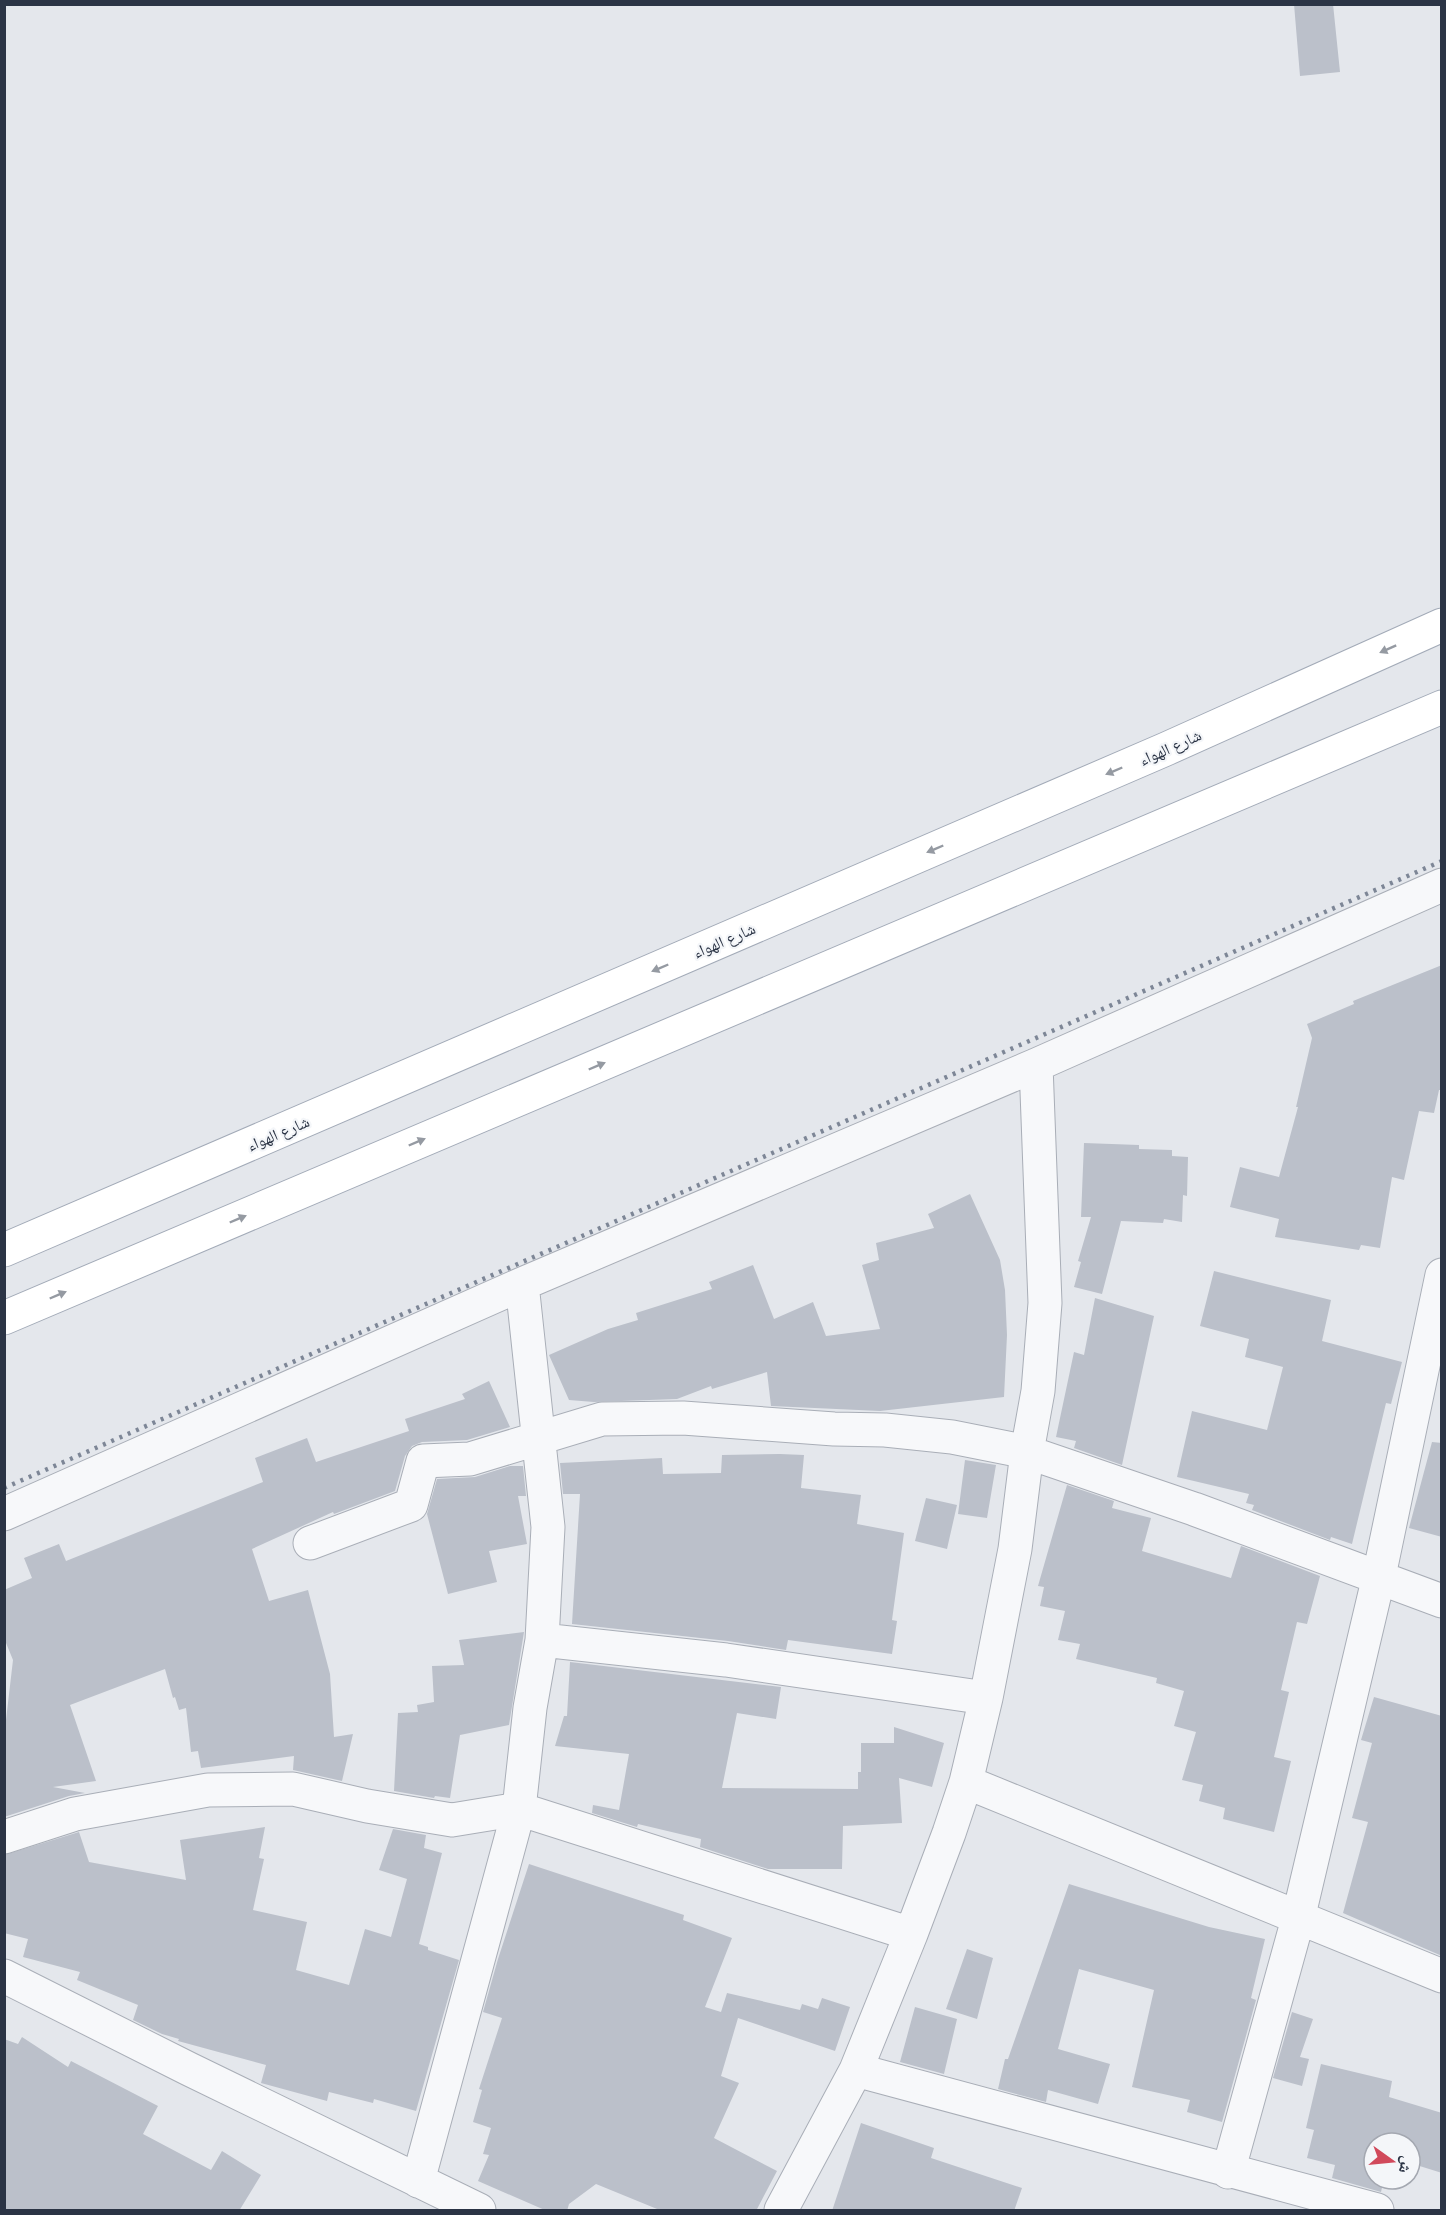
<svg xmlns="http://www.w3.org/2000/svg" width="1446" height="2215" font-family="'Open Sans','Noto Naskh Arabic',sans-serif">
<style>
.building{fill:#bbc0ca}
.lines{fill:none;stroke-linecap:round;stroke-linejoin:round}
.minor-casing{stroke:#a9aeb7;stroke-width:35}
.major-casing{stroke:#a3abb8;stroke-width:35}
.minor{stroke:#f7f8fa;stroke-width:33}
.major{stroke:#fff;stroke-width:33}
.rail{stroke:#7d8696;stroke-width:4.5;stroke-dasharray:3 6;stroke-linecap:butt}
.oneway{fill:#959aa2}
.labels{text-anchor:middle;stroke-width:4.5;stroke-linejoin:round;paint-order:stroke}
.street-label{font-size:16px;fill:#2b3445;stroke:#f4f6f9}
</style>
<rect width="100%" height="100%" fill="#e4e7ec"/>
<!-- building -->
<path class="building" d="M1294,4H1333L1340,72L1300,76Z
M1442,965V1090H1439L1434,1113L1419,1111L1404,1180L1392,1177L1380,1248L1361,1245L1359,1250L1275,1237L1279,1219L1230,1207L1240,1167L1279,1177L1298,1107H1296L1312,1038L1307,1024L1354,1004L1353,1001Z
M1084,1143L1139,1145V1149L1172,1150V1156L1188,1157L1187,1196L1183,1195L1182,1222L1164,1219L1163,1223L1121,1221L1102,1294L1074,1287L1081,1262L1078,1261L1091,1217H1081Z
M970,1194L1000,1260L1005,1290L1007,1335L1004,1397L880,1411L771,1406L767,1372L712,1389L711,1386L677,1399L594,1402L569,1400L549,1355L608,1329L638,1320L636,1313L712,1289L709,1282L753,1265L774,1319L813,1302L826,1336L880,1329L862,1265L879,1260L876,1243L934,1228L928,1214Z
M1214,1271L1331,1300L1322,1341L1402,1362L1391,1404L1386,1403L1352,1544L1331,1537L1330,1540L1252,1510L1254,1505L1246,1503L1249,1494L1177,1477L1192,1411L1267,1430L1283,1367L1245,1357L1249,1339L1200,1326Z
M1095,1298L1154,1316L1122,1465L1074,1448L1076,1441L1056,1437L1074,1352L1084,1355Z
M489,1381L510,1427L467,1440L422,1442L412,1446L405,1456L395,1491L334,1514L333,1512L252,1549L269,1601L308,1590L330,1674L334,1737L353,1734L342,1781L293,1770L294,1756L201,1768L198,1751L191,1752L186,1708L179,1710L175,1697L173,1698L165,1669L70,1705L96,1781L53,1787L85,1793L69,1796L4,1817V1737L13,1660L4,1638V1590L32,1578L24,1558L59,1544L66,1561L263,1482L255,1458L307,1438L316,1462L409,1431L405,1419L465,1399L462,1394Z
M1432,1442L1442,1443V1537L1409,1528Z
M780,1454L804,1455L801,1488L861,1495L857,1524L904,1533L892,1620L897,1621L892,1654L788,1640L786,1650L728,1641L572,1624L580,1494H563L560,1463L662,1458L663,1474L721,1473L722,1455Z
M965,1460L996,1465L987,1518L958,1514Z
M510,1466H523L526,1496H518L527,1544L489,1551L497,1582L448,1594L427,1514L437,1479L475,1477Z
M1067,1485L1114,1501L1112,1508L1151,1518L1142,1551L1231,1578L1241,1546L1320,1576L1307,1624L1297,1622L1281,1690L1289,1692L1274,1757L1291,1761L1274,1832L1223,1819L1225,1808L1199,1801L1203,1785L1182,1780L1196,1732L1174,1726L1184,1691L1156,1683L1157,1678L1076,1659L1080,1644L1058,1640L1065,1611L1040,1606L1044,1587L1038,1586Z
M926,1498L957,1505L947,1549L915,1541Z
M524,1632L509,1725L460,1735L450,1798L435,1796L434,1798L394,1791L398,1713L418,1712L417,1705L434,1702L432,1666L464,1665L459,1640Z
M570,1662L781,1687L776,1719L737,1713L722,1788L858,1789V1772H861V1743H894V1727L944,1743L932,1787L899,1778L902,1823L843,1826L842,1869H768L700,1847L701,1839L638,1824L637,1827L592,1813L593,1805L619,1810L629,1754L555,1746L564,1716H567Z
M1374,1697L1442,1716V1956L1343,1913L1368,1822L1352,1818L1372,1743L1361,1740Z
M265,1827L259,1858L264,1859L253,1910L307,1922L296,1970L349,1985L365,1929L391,1937L407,1879L379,1870L393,1829L426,1835L424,1848L442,1853L419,1944L428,1947V1950L459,1960L416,2111L374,2099L373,2103L329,2092L327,2101L261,2083L266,2065L178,2041L179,2039L162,2034L133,2020L138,2005L77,1980L80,1972L23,1957L28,1939L4,1933V1855L79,1832L89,1862L186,1880L180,1840Z
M529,1864L684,1915L683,1920L732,1938L705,2007L721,2012L727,1993L800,2010L802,2004L818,2009L822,1998L850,2007L835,2051L738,2018L721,2076L739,2083L714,2138L777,2171L756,2211H662L596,2184L569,2204L567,2211H547L478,2181L489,2155L483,2154L491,2128L473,2122L482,2090L479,2089L502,2018L483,2012L498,1959Z
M1069,1884L1209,1927L1265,1939L1251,1998L1256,2000L1222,2122L1187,2112L1190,2100L1132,2087L1154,1990L1079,1969L1058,2049L1110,2064L1098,2104L1048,2090L1046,2102L998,2089L1005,2059H1008Z
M967,1949L993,1958L977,2019L946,2009Z
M915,2007L957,2019L944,2074L900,2062Z
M1292,2012L1313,2019L1300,2057L1309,2059L1302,2086L1273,2078Z
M22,2037L68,2067L71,2061L158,2106L143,2134L211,2170L222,2151L261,2175L239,2211H4V2039L18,2044Z
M1321,2064L1392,2081L1389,2097L1442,2113V2173L1410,2163V2143H1374V2179H1384L1381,2192L1332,2178L1335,2165L1307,2158L1314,2130L1306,2128Z
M861,2123L934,2148L931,2158L1022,2188L1014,2211H832Z"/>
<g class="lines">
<defs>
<path id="minor" d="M4,1514L522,1284L1036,1065L1442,885
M310,1543L411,1505L423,1461L470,1459L602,1419L683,1418L834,1429L885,1430L952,1437L1027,1452L1194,1509L1442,1601
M542,1640L726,1660L986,1698
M966,1782L1442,1976
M4,1837L75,1814L208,1790L293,1789L367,1806L452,1820L519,1809L911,1934
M4,1976L189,2069L479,2210
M856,2070L1377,2210
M1228,2172L1298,1919L1379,1576L1442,1275
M418,2181L519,1809L530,1708L542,1640L548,1527L522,1284
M781,2210L856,2070L911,1934L949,1833L966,1782L986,1698L1015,1549L1027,1452L1038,1391L1045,1303L1036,1065"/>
<path id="major" d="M4,1250L1166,749L1442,625
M4,1318L1442,707"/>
</defs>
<!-- minor casing -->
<use href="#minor" class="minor-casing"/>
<!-- major casing -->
<use href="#major" class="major-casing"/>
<!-- minor -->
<use href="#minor" class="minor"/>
<!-- major -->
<use href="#major" class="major"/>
<!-- rail -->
<path class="rail" d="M4,1488L1442,861"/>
</g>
<!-- one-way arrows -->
<defs><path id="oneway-solid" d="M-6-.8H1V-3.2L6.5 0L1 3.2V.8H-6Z" transform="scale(1.5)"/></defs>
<g class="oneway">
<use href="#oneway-solid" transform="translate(1388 649) rotate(156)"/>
<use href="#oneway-solid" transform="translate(1114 771) rotate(157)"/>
<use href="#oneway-solid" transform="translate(935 849) rotate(157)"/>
<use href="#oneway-solid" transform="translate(660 968) rotate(157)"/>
<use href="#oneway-solid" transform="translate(597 1066) rotate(-23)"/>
<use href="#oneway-solid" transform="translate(417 1142) rotate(-23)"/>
<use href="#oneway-solid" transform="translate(238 1219) rotate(-23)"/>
<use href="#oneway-solid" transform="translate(58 1295) rotate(-23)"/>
</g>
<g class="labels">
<!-- street labels -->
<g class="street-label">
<text transform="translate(1170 747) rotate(-24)" y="6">شارع الهواء</text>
<text transform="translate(724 940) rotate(-23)" y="6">شارع الهواء</text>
<text transform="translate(278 1133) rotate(-23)" y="6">شارع الهواء</text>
</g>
</g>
<!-- border -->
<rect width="1446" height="2215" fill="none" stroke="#2b3445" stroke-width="12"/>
<!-- north arrow -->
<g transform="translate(1392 2161) rotate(105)"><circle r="28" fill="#f4f6f9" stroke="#a4a8b1" stroke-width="1.5"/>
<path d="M0-4.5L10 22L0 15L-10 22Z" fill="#d1495b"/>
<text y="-9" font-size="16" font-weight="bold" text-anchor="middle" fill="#2b3445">ش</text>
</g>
</svg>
